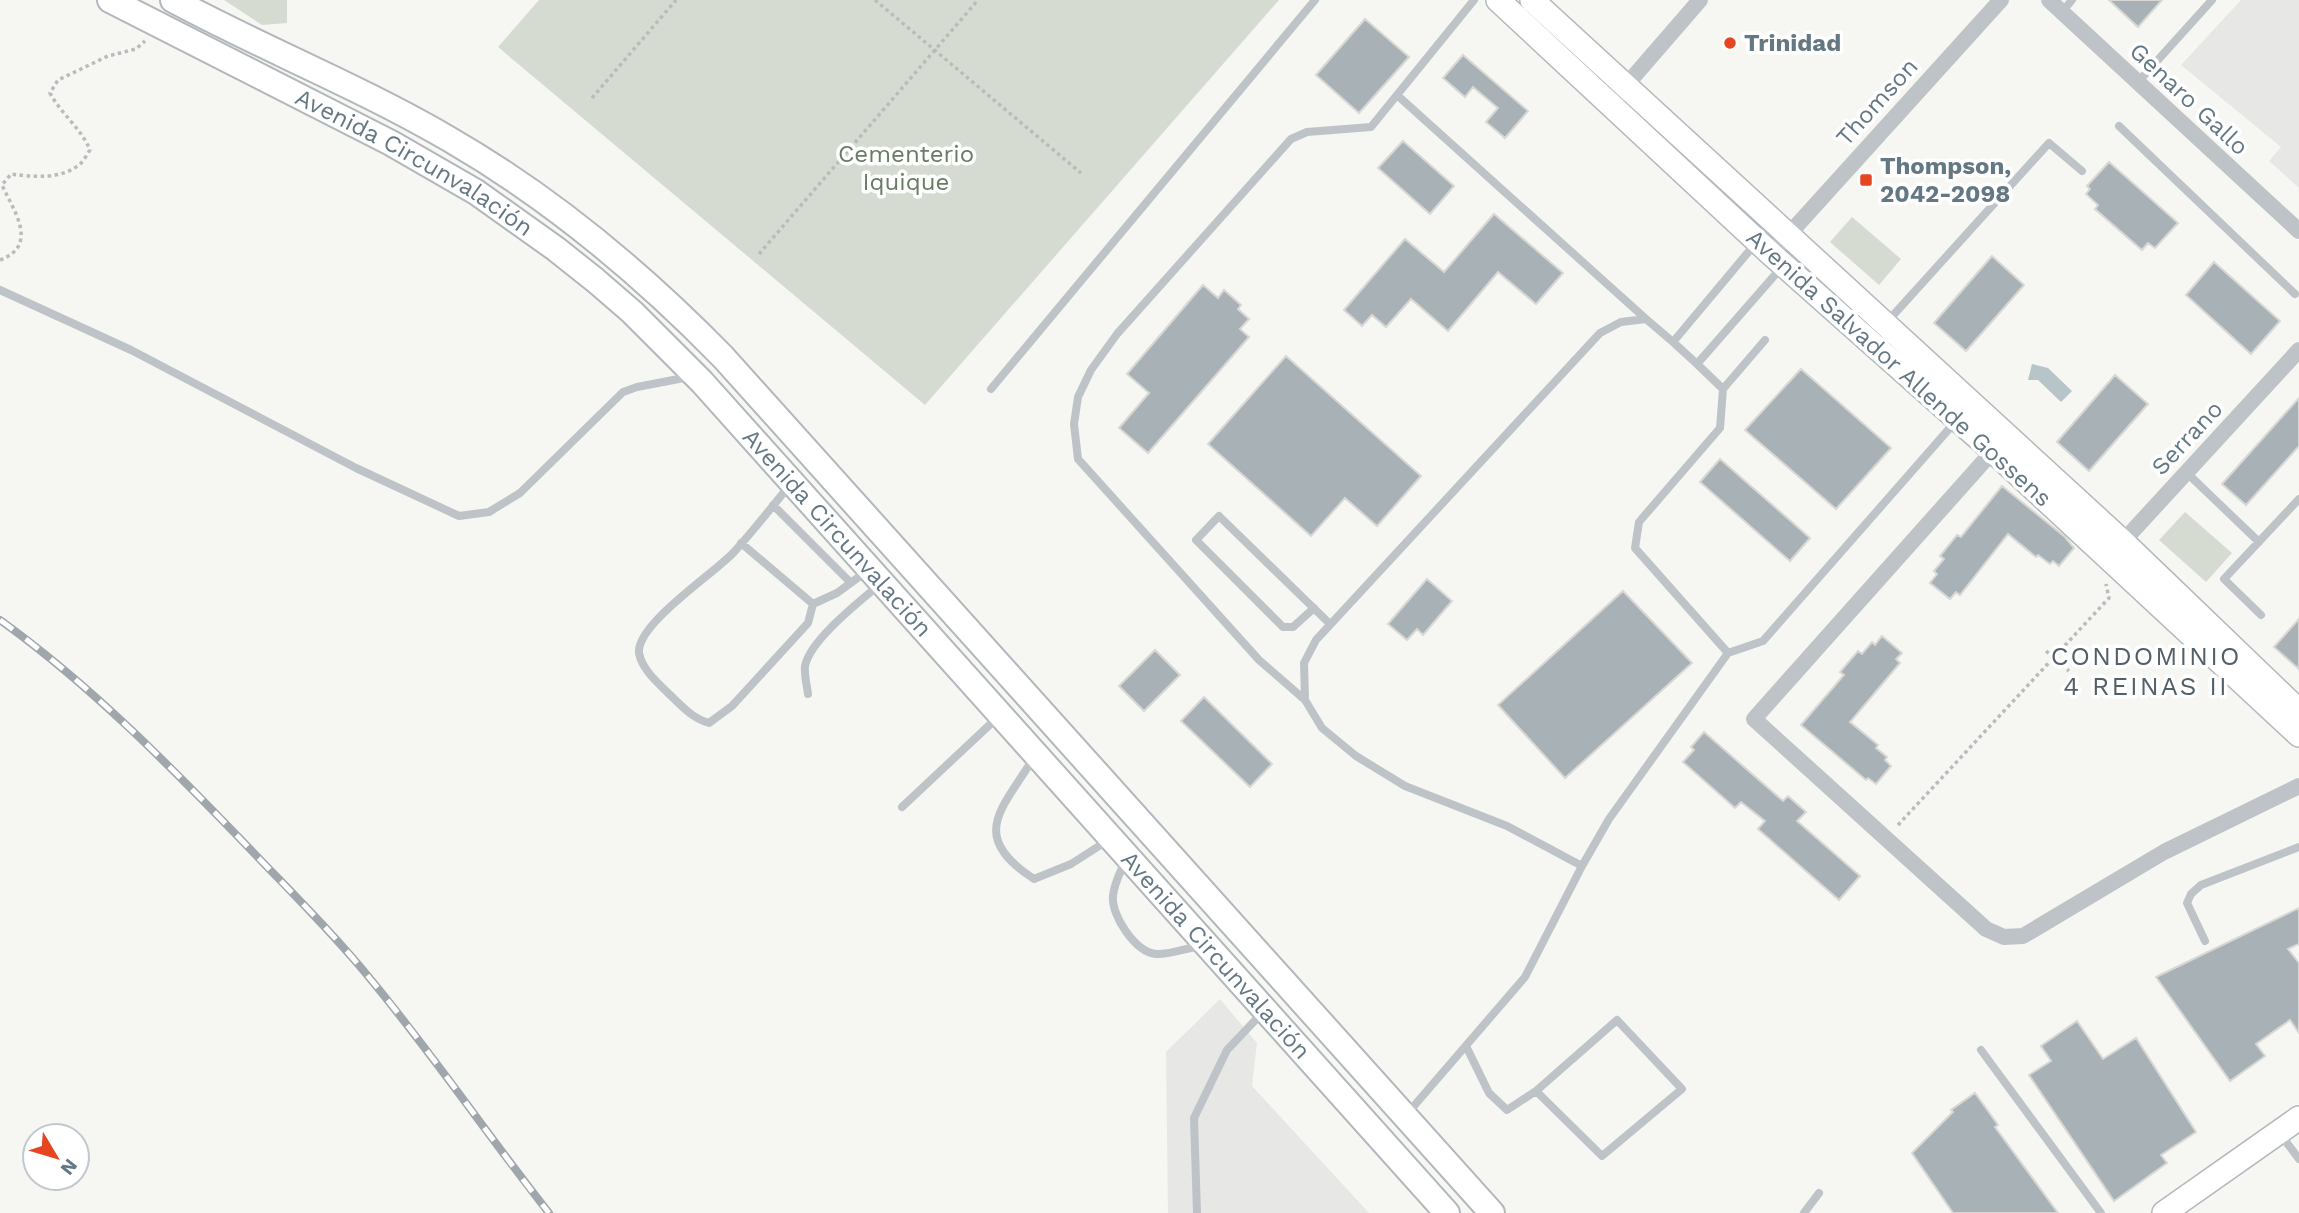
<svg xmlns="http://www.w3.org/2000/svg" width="2299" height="1213" font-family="'Work Sans',sans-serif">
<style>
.built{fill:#e7e8e6}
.green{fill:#d6dbd1}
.water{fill:#b7c5c8}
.building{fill:#a8b1b6;stroke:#d7d7d5;stroke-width:2}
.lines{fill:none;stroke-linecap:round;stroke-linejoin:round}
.secondary-casing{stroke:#b3b9bd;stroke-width:26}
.primary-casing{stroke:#b2b7bb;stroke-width:28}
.path{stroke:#b8bcbe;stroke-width:3.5;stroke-dasharray:3.5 3.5;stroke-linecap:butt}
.service{stroke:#bec3c7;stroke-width:8}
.minor{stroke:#bec3c7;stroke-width:16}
.secondary{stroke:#fff;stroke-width:23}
.primary{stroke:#fff;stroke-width:24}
.rail-casing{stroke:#9fa7ac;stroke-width:8}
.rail{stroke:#fff;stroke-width:5;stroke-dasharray:16;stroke-linecap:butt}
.poi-dot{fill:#e64522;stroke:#fff;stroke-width:2.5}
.labels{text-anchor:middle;stroke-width:7;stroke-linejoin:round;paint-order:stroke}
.poi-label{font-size:24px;font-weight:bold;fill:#647884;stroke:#fff;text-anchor:start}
.street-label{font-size:24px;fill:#647884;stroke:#fff}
.park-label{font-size:24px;fill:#697b63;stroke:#fff}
.neighbourhood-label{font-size:26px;letter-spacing:2px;fill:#526069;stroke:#fff}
</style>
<rect width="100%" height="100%" fill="#f6f6f2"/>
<!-- built -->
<path class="built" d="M2241,0H2299V188L2269,161L2281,147L2181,65Z
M1220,999L1257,1043L1252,1086L1369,1213H1168L1166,1052Z"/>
<!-- green -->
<path class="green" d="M224,0H287V23L262,25Z
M539,0H1279L925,405L498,47Z
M1852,217L1901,259L1879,285L1830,242Z
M2185,512L2232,553L2206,582L2159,540Z"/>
<!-- water -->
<path class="water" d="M2032,364L2048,368L2072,391L2061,402L2038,380H2028Z"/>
<!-- building -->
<path class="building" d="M2109,0H2162L2138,27Z
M1365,19L1409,57L1359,113L1316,75Z
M1463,55L1528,111L1505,138L1486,122L1498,108L1473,87L1465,97L1443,78Z
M1403,141L1454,186L1430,214L1378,168Z
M2109,162L2178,223L2155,248L2148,243L2142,250L2095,209L2098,205L2086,194L2090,189L2087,186Z
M1494,214L1563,273L1536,304L1498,272L1448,331L1411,299L1386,327L1372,315L1362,326L1344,310L1405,239L1444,272Z
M1992,256L2024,285L1966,351L1934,323Z
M2214,262L2280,321L2251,354L2186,295Z
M1203,285L1218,298L1224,290L1241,305L1238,309L1249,319L1240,329L1249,337L1148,453L1119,428L1149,393L1127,374Z
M1286,356L1421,476L1377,526L1345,498L1311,536L1208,444Z
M1801,369L1891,448L1836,509L1745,430Z
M2115,375L2148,404L2089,471L2057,442Z
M2299,398V446L2246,505L2222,484Z
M1720,459L1810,538L1790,561L1700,482Z
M2002,486L2065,537L2074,548L2059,566L2053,561L2050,564L2038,555L2036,557L2008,534L1960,595L1956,592L1950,599L1930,583L1937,574L1934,571L1944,559L1940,556L1957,535L1961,537Z
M1427,579L1452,601L1423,635L1417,629L1407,640L1388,624Z
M1623,591L1692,663L1565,778L1498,705Z
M2299,619V669L2274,647Z
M1882,636L1902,653L1896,659L1900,663L1850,722L1878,745L1876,748L1887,757L1885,760L1891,766L1876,784L1868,778L1866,780L1801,725L1844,675L1840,672L1858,651L1862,654L1872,642L1875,645Z
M1155,650L1180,675L1144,711L1119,686Z
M1204,697L1272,764L1250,787L1181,721Z
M1704,732L1783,801L1788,796L1806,812L1797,821L1860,876L1839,900L1758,829L1765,821L1741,802L1735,808L1683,762L1694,750L1691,747Z
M2299,908V944L2288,949L2299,963V1033L2290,1020L2256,1044L2265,1056L2230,1081L2156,977Z
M2077,1021L2103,1059L2136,1038L2196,1132L2161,1155L2167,1163L2114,1201L2029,1075L2051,1061L2041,1046Z
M1975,1093L1998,1125L1995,1127L2058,1213H1953L1912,1153L1953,1112L1951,1110Z"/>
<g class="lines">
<defs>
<path id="secondary" d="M1498,0L1771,254L1993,451L2299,735
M1532,0L2123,542L2299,711
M2164,1213L2299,1118"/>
<g id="primary">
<path id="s1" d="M110,0L391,143L476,192L556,249L595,280L632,312L702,382L1447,1213"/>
<path d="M173,0C264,49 360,87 449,139C551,198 641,273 723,357L1492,1213"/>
</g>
</defs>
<!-- secondary casing -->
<use href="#secondary" class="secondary-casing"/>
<!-- primary casing -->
<use href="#primary" class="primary-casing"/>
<!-- path -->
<path class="path" d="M875,0L1081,173
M592,98L676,0
M759,254L978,0
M0,260C40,245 13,210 2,185L11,174C33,177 61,180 80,164C84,161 87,154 90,150C81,128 61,114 50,93L58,80L108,56L136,49L145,41
M2046,651L2069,671
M1898,825L2109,598L2106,584"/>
<!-- service -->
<path class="service" d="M2062,12L2072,0
M2138,82L2212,0
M1397,95L1646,319
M2119,126L2295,294
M0,290L131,350L356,468L459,516L489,512L520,493L623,392L637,387L689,377
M1887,322L2049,143L2082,171
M1673,342L1697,364
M991,389L1315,0
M1723,389L1765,340
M2187,473L2259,542
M789,486C771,508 753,531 734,552C715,573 636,624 639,653C642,669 656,681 667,692C681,705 691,718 709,723L732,706L808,623L813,604
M773,505L851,583
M741,543L813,604
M813,604L837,593L867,571
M1314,608L1293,627H1283L1196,540L1219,516L1330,624
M2261,615L2224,579L2299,499
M1728,653L1763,641L1956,421
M808,694C807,686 804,674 805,666C810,640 859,602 879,585
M1305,700L1259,660L1078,459L1074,424L1078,397L1091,370L1117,334L1291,139L1307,132L1371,127L1474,0
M1034,757C1003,809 967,835 1034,879L1071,864L1110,839
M902,807L998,717
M1126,859C1121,871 1114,883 1113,896C1111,915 1135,952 1156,954C1169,955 1187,948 1200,946
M1582,866L1507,826L1405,786L1356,756L1322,728L1305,700L1304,663L1316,640L1600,333L1621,322L1646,319L1673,342L1755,244
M2205,941L2187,903L2191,894L2201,885L2299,847
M1466,1046L1489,1093L1507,1110L1536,1091L1602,1156L1682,1089L1617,1020L1536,1091
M1981,1050L2101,1213
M1407,1114L1525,977L1582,866L1609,819L1728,653L1635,548L1639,522L1720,428L1723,389L1697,364L1782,267
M2281,1135L2299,1159
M1197,1213L1194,1118L1227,1050L1263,1012
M1804,1213L1819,1193"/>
<!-- minor -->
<path class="minor" d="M2049,0L2299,231
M1609,105L1700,0
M1771,254L2001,0
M1993,451L1754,719L1986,929L2004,937L2023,936L2164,852L2299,786
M2116,549L2299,350"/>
<!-- secondary -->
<use href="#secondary" class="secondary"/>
<!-- primary -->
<use href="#primary" class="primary"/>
<defs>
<path id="rail" d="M0,620C92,686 172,768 250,849C291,892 334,934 372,981C434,1056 489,1137 549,1213"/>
</defs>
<!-- rail casing -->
<use href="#rail" class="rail-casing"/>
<!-- rail -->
<use href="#rail" class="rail"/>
</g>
<!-- markers -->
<g class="poi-dot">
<circle cx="1730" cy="43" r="7"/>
<rect x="1859" y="173" width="14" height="14" rx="3.5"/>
</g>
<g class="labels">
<!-- poi labels -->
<g class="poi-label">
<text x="1744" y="51">Trinidad</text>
<text x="1880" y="174">Thompson,<tspan x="1880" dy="28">2042-2098</tspan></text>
</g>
<!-- street labels -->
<g class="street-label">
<text transform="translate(2189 99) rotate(43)" y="8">Genaro Gallo</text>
<text transform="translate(1877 102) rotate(-48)" y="8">Thomson</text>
<text dy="8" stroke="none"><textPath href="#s1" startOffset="345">Avenida Circunvalación</textPath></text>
<text transform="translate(1899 368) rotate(42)" y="8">Avenida Salvador Allende Gossens</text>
<text transform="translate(2187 438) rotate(-47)" y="8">Serrano</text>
<text dy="8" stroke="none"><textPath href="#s1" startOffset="912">Avenida Circunvalación</textPath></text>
<text dy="8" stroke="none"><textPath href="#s1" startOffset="1479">Avenida Circunvalación</textPath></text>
</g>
<!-- park labels -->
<g class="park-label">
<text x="906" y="162">Cementerio<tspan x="906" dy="28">Iquique</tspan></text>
</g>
<!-- neighbourhood labels -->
<g class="neighbourhood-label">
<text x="2146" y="665">CONDOMINIO<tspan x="2146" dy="30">4 REINAS II</tspan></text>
</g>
</g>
<!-- north arrow -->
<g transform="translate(56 1157) rotate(128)"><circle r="33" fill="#ffffff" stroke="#c1c9ce" stroke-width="2"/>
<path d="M0-5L12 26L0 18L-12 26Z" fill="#e64522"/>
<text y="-10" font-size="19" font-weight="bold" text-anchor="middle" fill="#647884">N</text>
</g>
</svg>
